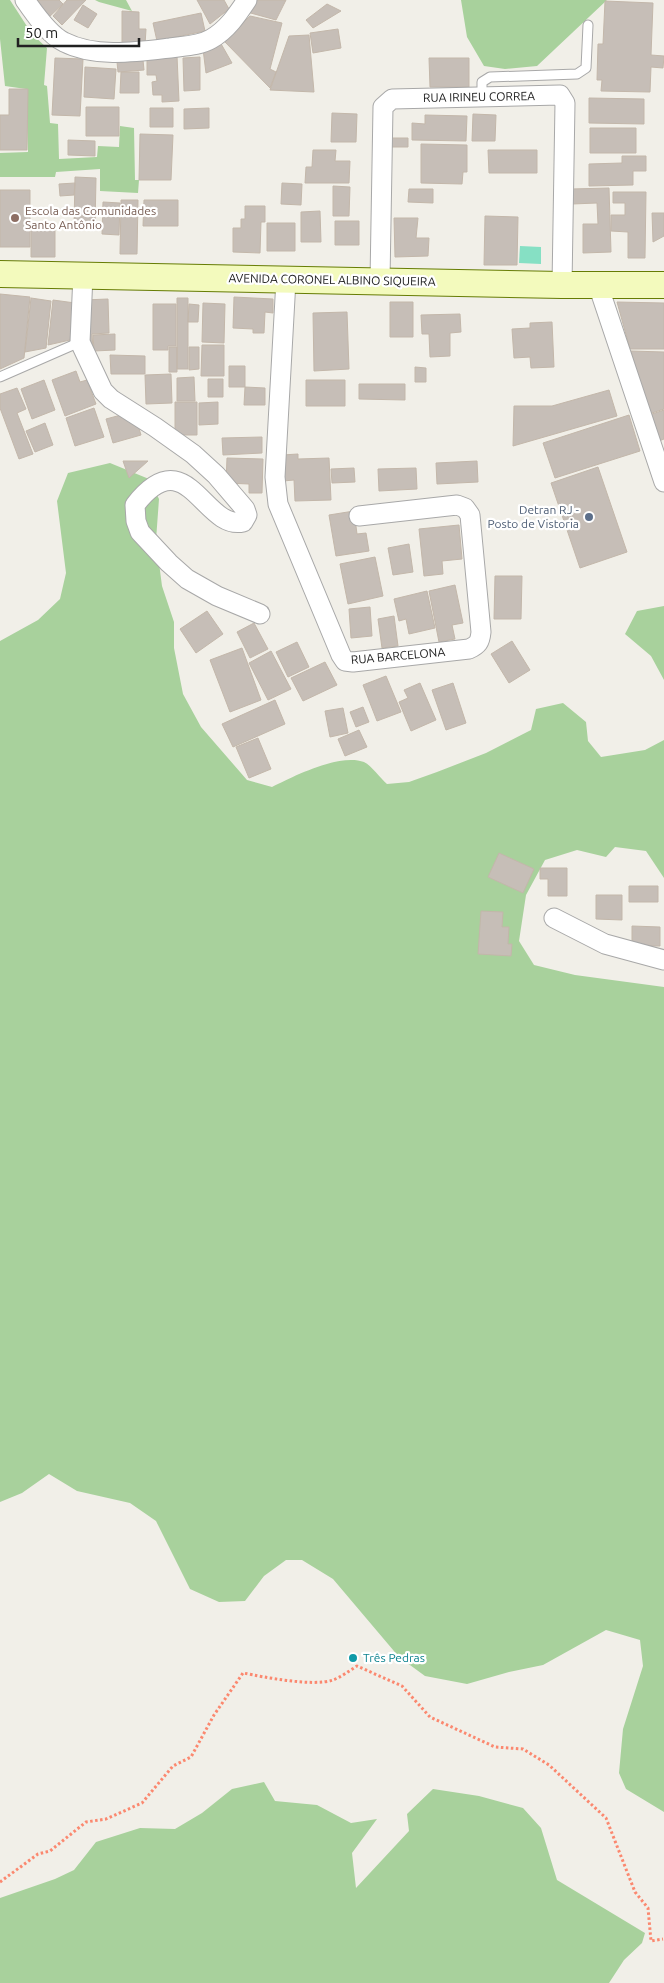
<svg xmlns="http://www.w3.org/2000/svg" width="664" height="1983" font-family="Ubuntu,sans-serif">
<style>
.forest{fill:#a8d19c}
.pitch{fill:#86e0c4}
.building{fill:#c6beb7;stroke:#c3b7aa}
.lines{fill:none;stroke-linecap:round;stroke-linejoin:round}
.lane-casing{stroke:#a8a8a8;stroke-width:11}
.street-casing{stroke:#a8a8a8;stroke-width:21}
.secondary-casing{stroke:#667c04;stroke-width:28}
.path{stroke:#fb886f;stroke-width:3;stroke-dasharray:2.5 2.5;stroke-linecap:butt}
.lane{stroke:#fff;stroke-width:9}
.street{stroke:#fff;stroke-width:19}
.secondary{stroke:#f3fabd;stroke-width:26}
.education-dot{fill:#8d6e63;stroke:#fff;stroke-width:2}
.service-dot{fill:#5c6f8a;stroke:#fff;stroke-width:2}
.culture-dot{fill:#0f9aa8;stroke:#fff;stroke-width:2}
.labels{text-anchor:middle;stroke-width:4.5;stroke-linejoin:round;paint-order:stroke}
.street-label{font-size:12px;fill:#212121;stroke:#fff}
.education-label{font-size:12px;fill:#785e54;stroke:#fff;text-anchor:start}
.service-label{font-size:12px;fill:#4e5e75;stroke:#fff;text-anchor:end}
.culture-label{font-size:12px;fill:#0d838f;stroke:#fff;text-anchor:start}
</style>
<rect width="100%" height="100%" fill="#f1efe8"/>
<!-- forest -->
<path class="forest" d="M0,0H10L32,34L47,48L44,85L47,86L50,123L58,124L59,159L97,157L98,146L119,147L120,126L134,128L135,180H139L138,193L100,191V169L56,172L55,177H0V153L28,152L26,89L5,86L0,39Z
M95,0H126L132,11L99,2Z
M461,0H607L537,66L505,69L484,66L467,37Z
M110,463L149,479L159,499L156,540L162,586L174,622V648L183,694L201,727L247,780L272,787C294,776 340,753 364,762C372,766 380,778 387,784L409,782L437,772L486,753L531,730L536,709L563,703L586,722L588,741L601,757L645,750L664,740V878L646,851L615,847L606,857L577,850L545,860L526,895L519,941L534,965L575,975L664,987V1812L626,1789L619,1773L623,1729L643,1666L640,1640L606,1630L543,1665L509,1672L467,1684L425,1676L399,1657L333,1579L302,1560H286L264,1576L245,1601L219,1602L190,1589L156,1521L130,1503L77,1491L49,1474L22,1493L0,1502V641L38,620L60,599L66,573L57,501L68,473Z
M664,606V680L651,656L625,634L637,611Z
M264,1782L275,1801L317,1805L351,1823L377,1819L352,1853L356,1888L409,1831L407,1814L433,1789L479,1796L523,1808L541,1828L557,1880L645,1933L642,1943L624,1960L609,1983H0V1898L55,1879L74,1870L96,1842L140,1828L175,1829L202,1813L232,1789Z"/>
<!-- pitch -->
<path class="pitch" d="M520,246L541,247V264L519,263Z"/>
<!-- building -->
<path class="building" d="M38,0H59L63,4L48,18L34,3Z
M67,0H86L62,25L53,16Z
M197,0H224L229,9L210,24Z
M255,0H286L276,20L247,12Z
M605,1L653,3L651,55L664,56L663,68L651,67L650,92L601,91L602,80H597L598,44H603Z
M327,4L341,11L313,28L306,20Z
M83,5L97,14L88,28L74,20Z
M122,11L139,12V29H146L145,45H122Z
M201,13L205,31L157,41L153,23Z
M250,16L282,23L270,69L276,72L270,88L224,41Z
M338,29L341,48L313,53L310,33Z
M309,35L314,92L270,90L289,36Z
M220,42L232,63L206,73L203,49Z
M177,56L179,101L162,102V95H153L152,82L157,81L156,75H147V58Z
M200,57V90L184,91L183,58Z
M55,58L83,59L80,116L52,115Z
M429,58H469V87H430Z
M143,60L144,70L118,72L117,62Z
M85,67L116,69L114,99L84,97Z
M121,72H139V93H120Z
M9,89H28L27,150H0V115H9Z
M589,98L644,99V124L589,123Z
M86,107H119V136H86Z
M150,108H173V127H150Z
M209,108V128L184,129V109Z
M332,113L357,114L356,142H331Z
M473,114L496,115L495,141H472Z
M425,115L467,116L466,141L412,140V123L425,124Z
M590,128H636V153H590Z
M140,134L173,135L171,180H139Z
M392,138H408V147H392Z
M68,140L95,141V156L68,155Z
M421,144L467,145V172H463L462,184L421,183Z
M313,150H336L335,161H350L349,183H305L306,167H312Z
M488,150H537V173H489Z
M622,156H646V171H633V185L589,186V164L622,163Z
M75,177L96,178L95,227L74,226Z
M75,183L74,195L60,196L59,184Z
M282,183L302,184L301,205L281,204Z
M333,186L350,187L349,216H333Z
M609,188L611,252L583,253V224H598L597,203L572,204L571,189Z
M409,189H433V203L408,202Z
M0,190H30V247H0Z
M613,192H646L645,258H628V232L611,231V215H625V203H613Z
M121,200H138L137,254H120Z
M144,200H178V226H143Z
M103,202L120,203L119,235L102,234Z
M245,206H265V222H261L260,253L233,252V228H241V219H245Z
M320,211L321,242H301V212Z
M652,213H664V236L653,242Z
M485,216L518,217L517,265H484Z
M394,218H418L416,238H429L428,256L395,257Z
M335,221H359V245H335Z
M267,223H295V251H267Z
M31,230H55V257H31Z
M0,294L30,297L24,358L0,369Z
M234,297L273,299V313L265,312L264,333H253V329L233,328Z
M31,298L51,301L46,348L25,352Z
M177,298H188V369H177Z
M108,299L109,333L92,334L93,349H86L84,300Z
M53,300L75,303L70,340L48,345Z
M390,302H413V337H390Z
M617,302L664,303V349H630Z
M203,303L225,304L224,343L202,342Z
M153,304H176V346H168V350H153Z
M189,304L199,305L198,322H188Z
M347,312L349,369L314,371L313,313Z
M460,314L461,332L450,333V356L430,357L429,334H422L421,315Z
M552,322L554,367L531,368L530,357L514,358L512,329L530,328V323Z
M115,334V350L94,351L93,335Z
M202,345H224V376H201Z
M169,347H177V372H169Z
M189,347H199V369L189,370Z
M631,351L664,352V409L649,414Z
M110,355L145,356V374H111Z
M229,366H245V387H229Z
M415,367L426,368V382H415Z
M76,371L80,382L87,380L96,404L65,416L52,380Z
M171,374L172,403L146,404L145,375Z
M194,377L195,401H177V378Z
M208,379H223V397H208Z
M44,380L55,410L32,419L21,389Z
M306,380H345V406H306Z
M359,384H405V400L359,399Z
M245,387L265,388V405H244Z
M17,388L26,409L17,413L33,454L19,459L0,408V394Z
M609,390L617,416L513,446L514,406H552Z
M175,402H197V435H175Z
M218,402V424L199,425V403Z
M94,408L104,437L75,446L66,418Z
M664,410V439L659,441L649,415Z
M121,415L137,422L141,435L113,443L106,419Z
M629,415L640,451L555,478L543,443Z
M45,423L53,445L35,452L26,431Z
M262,437V453L223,455L222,438Z
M298,454V459L329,458L331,500L295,501L294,480L283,481L282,455Z
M227,458L263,459L262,493H249V484L226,483Z
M123,461H148L129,478Z
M477,461L478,482L437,484L436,463Z
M598,467L627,552L580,568L551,483Z
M354,468L355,482L332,483L331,469Z
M416,468L417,489L379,491L378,469Z
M354,511L357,534L366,533L369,551L336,556L329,515Z
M459,525L462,559L442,561L443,574L424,576L419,529Z
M409,544L413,572L393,575L388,548Z
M375,557L383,596L348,604L340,564Z
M495,576H522L521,619H494Z
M455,585L463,623L452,625L455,639L439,642L429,591Z
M427,591L435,628L409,634L406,619L399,621L394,599Z
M370,607L372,636L351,638L349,609Z
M207,611L223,634L196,653L180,629Z
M394,616L398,646L382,648L378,619Z
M254,623L268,649L250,658L237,632Z
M512,641L530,670L509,683L491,654Z
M297,642L309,667L288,677L276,652Z
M242,648L261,700L230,712L210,660Z
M271,651L291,689L268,700L249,663Z
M325,662L337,685L303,701L291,678Z
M386,676L401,712L377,721L363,685Z
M420,683L436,720L411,731L399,702L408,698L404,690Z
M453,683L466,723L446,730L432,690Z
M275,700L285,724L233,747L222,724Z
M363,707L369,722L356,727L350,712Z
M343,708L348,733L330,737L325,711Z
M359,730L367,747L345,756L338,739Z
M258,738L271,769L249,778L236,747Z
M499,853L534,869L523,893L488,877Z
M540,868H567V896H548V879H540Z
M629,886H658V902H629Z
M596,895H622V920L596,919Z
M481,911L503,912L502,927H509L508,944H512L511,956L478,954Z
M632,926L660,927V946H632Z"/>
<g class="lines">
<defs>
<path id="lane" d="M482,96V82L490,77L577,74L586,68L588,25
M0,377L80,342"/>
<path id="street" d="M25,0C34,13 49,35 64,42C95,58 136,52 170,48C183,46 199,46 211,39C227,30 237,15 247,0
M83,275L80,342L103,391L111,399L155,427L193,454L216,475L245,509L247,515L243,522C204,531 187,438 135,505L136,521L140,532L169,563L187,579L217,596L260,614
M286,280L275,477L278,504L341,655L345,661L353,662L469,649C478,645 480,642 481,632L470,515L465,508L457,505L359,516
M380,280L383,107L392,99L560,95L565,103L562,285
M598,285L664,482
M554,918L605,944L664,960"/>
<path id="secondary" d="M0,274L562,285H664"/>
</defs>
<!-- lane casing -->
<use href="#lane" class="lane-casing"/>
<!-- street casing -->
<use href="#street" class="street-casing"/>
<!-- secondary casing -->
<use href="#secondary" class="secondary-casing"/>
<!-- path -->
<path class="path" d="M0,1882L38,1854L50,1851L86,1822L106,1819L142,1803L173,1766L191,1757L214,1715L243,1673C264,1677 312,1687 333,1680C341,1677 349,1671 357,1666L402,1686L430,1717L495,1747L523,1749L549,1765L606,1818L635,1892L648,1908L651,1941L663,1939"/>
<!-- lane -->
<use href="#lane" class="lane"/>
<!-- street -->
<use href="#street" class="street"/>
<!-- secondary -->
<use href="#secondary" class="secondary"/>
</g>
<!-- markers -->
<circle class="education-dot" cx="15" cy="218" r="5"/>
<circle class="service-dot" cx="589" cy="517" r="5"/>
<circle class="culture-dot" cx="353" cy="1658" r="5"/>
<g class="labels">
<!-- street labels -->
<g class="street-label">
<text transform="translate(479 97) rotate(-1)" y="4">RUA IRINEU CORREA</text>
<text transform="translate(332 280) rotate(1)" y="4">AVENIDA CORONEL ALBINO SIQUEIRA</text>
<text transform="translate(398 656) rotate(-5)" y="4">RUA BARCELONA</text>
</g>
<!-- education labels -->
<g class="education-label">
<text x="25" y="215">Escola das Comunidades<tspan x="25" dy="14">Santo Antônio</tspan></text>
</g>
<!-- service labels -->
<g class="service-label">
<text x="579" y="514">Detran RJ -<tspan x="579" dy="14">Posto de Vistoria</tspan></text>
</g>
<!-- culture labels -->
<g class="culture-label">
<text x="363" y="1662">Três Pedras</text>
</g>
</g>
<!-- scale -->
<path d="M18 38v8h121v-8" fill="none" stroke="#212121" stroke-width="2.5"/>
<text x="25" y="38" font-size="15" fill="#212121" stroke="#ffffff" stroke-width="4" paint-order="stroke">50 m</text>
</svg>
